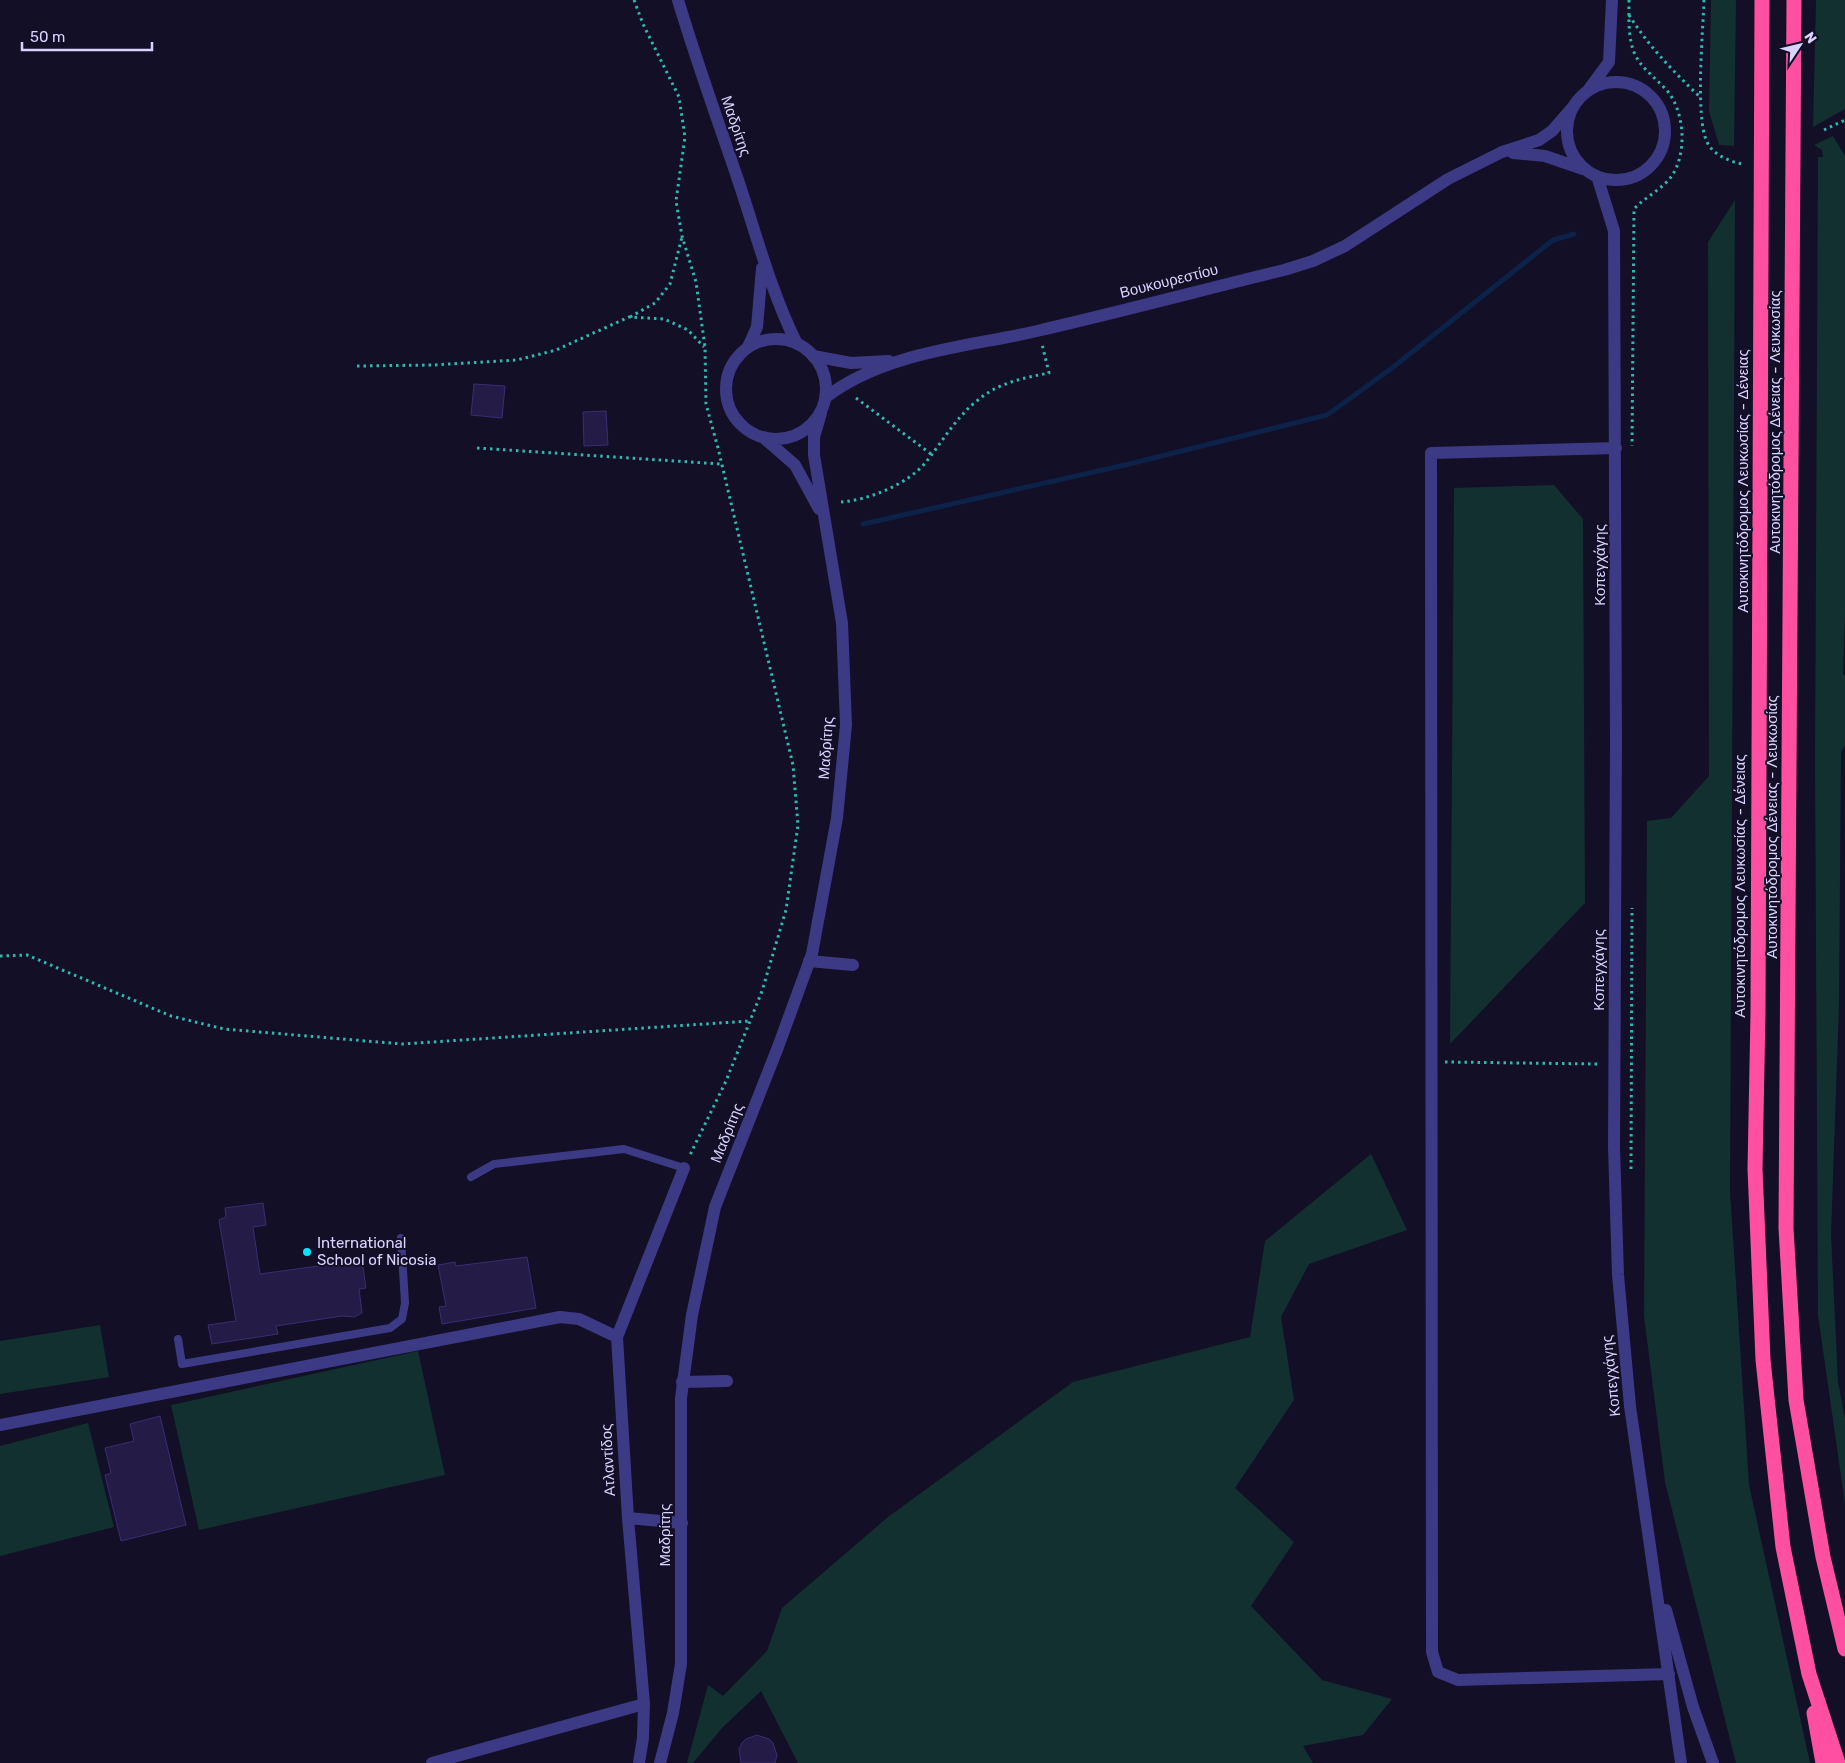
<svg xmlns="http://www.w3.org/2000/svg" width="1845" height="1763" font-family="Rubik,sans-serif">
<style>
.green{fill:#12302f}
.lines{fill:none;stroke-linecap:round;stroke-linejoin:round}
.stream{stroke:#0c2248;stroke-width:5}
.building{fill:#241b47;stroke:#3b2d73}
.path{stroke:#2fb8b0;stroke-width:3;stroke-dasharray:2.5 4;stroke-linecap:butt}
.service{stroke:#3d3a85;stroke-width:8}
.minor{stroke:#3d3a85;stroke-width:12}
.tertiary{stroke:#3d3a85;stroke-width:12}
.motorway{stroke:#ff4fa3;stroke-width:15}
.poi-dot{fill:#00e5ff;stroke:#130f26;stroke-width:2}
.labels{text-anchor:middle;stroke-width:4;stroke-linejoin:round;paint-order:stroke}
.street-label{font-size:15px;fill:#d9d4ff;stroke:#130f26}
.poi-label{font-size:15px;fill:#d9d4ff;stroke:#130f26;text-anchor:start}
</style>
<rect width="100%" height="100%" fill="#130f26"/>
<!-- green -->
<path class="green" d="M1711,0H1736L1734,146L1719,145L1709,111Z
M1816,0H1845V109L1813,127Z
M1833,136L1845,156V612L1843,675H1845V745L1841,752L1839,1005L1831,1235L1838,1382L1845,1418V1504L1818,1315L1815,762L1818,157H1823L1822,150L1814,145Z
M1735,200L1730,1191L1749,1485L1810,1763H1736L1665,1482L1644,1316L1647,821L1671,818L1709,776L1708,242Z
M1554,485L1583,519L1585,903L1450,1044L1454,488Z
M1371,1154L1407,1230L1309,1264L1281,1317L1294,1400L1235,1488L1294,1542L1251,1606L1322,1680L1392,1699L1363,1735L1303,1746L1313,1763H798L761,1691L722,1728L693,1763H687L708,1685L723,1696L767,1651L782,1608L888,1517L1073,1382L1250,1337L1265,1241Z
M100,1325L109,1377L0,1394V1341Z
M418,1351L445,1475L199,1530L171,1405Z
M88,1423L114,1527L0,1556V1446Z"/>
<g class="lines">
<!-- stream -->
<path class="stream" d="M863,524L1125,465L1327,415L1392,368L1553,240L1574,234"/>
</g>
<!-- building -->
<path class="building" d="M474,384L505,386L502,418L471,415Z
M606,411L608,445L584,446L583,412Z
M263,1203L266,1225L253,1227L260,1274L362,1260L366,1288L359,1289L362,1313L354,1317L342,1316L276,1326L278,1334L212,1344L208,1325L236,1321L219,1220L226,1217L225,1208Z
M527,1257L536,1308L442,1324L439,1307L446,1306L438,1265L455,1262L456,1266Z
M160,1416L186,1525L121,1541L105,1475L111,1473L105,1448L134,1441L130,1424Z
M757,1735L769,1739L773,1743L777,1755L775,1763H741L739,1749L742,1743L746,1739Z"/>
<g class="lines">
<!-- path -->
<path class="path" d="M634,0L643,24L679,97L685,137L676,201L682,236L696,282L705,347L706,404L718,448L793,765L798,825L786,910L762,991L726,1081L689,1157
M1629,0C1629,15 1628,31 1632,46C1637,67 1656,77 1669,93C1685,115 1687,155 1671,177C1661,190 1645,197 1634,209L1632,446
M1704,0C1703,31 1695,117 1707,142C1713,155 1729,161 1742,164
M1629,15C1649,47 1674,72 1701,98
M1824,130L1845,120
M630,317L655,303L670,284L682,237
M357,366L433,365L517,360L556,350L629,317L664,319L688,330L704,347
M856,398L931,454
M477,448L721,464
M841,502C869,500 908,484 926,462C943,441 956,417 978,400C998,383 1023,378 1049,373L1042,344
M0,956L27,955L171,1016L224,1029L402,1044L750,1021
M1445,1062L1599,1064
M1631,1169L1632,908"/>
<!-- service -->
<path class="service" d="M471,1177L494,1164L624,1149L684,1168
M178,1339L182,1364L390,1328L402,1319L405,1303L401,1238"/>
<!-- minor -->
<path class="minor" d="M1567 131a49 49 0 1 1 98 0a49 49 0 1 1-98 0Z
M1589,89L1609,62L1612,0
M1513,153L1545,156L1583,169
M1597,176L1614,231L1616,743L1614,1147L1618,1275L1630,1406L1681,1763
M813,356L851,363L889,361
M826,397C885,352 967,347 1037,331C1120,312 1202,290 1284,270L1313,261L1345,246L1448,179L1502,152L1539,140L1552,131L1573,107
M1616,448L1431,453L1432,1652L1438,1672L1458,1680L1669,1674
M809,961L853,965
M682,1382L727,1381
M0,1425L560,1317L579,1319L617,1337
M628,1518L682,1523
M1666,1610L1693,1707L1713,1763
M432,1763L644,1704
M639,1763L643,1738L644,1704L628,1518L617,1337L684,1168"/>
<!-- tertiary -->
<path class="tertiary" d="M678,0C696,60 717,118 737,177C756,233 770,289 796,342
M726 389a50 50 0 1 1 100 0a50 50 0 1 1-100 0Z
M748,347L757,327L762,268
M764,438L795,465L819,509
M660,1763L673,1713L681,1664V1398L692,1315L715,1207L778,1047L812,954L837,818L846,725L842,623L814,455V437L821,413"/>
<!-- motorway -->
<path class="motorway" d="M1762,0L1758,1013L1755,1169L1763,1360L1783,1547L1809,1674L1838,1763
M1794,0L1786,1228L1796,1400L1823,1557L1845,1649
M1814,1713L1823,1763"/>
</g>
<!-- markers -->
<circle class="poi-dot" cx="307" cy="1252" r="5"/>
<g class="labels">
<!-- street labels -->
<g class="street-label">
<text transform="translate(736 126) rotate(71)" y="5">Μαδρίτης</text>
<text transform="translate(1169 281) rotate(-14)" y="5">Βουκουρεστίου</text>
<text transform="translate(1775 422) rotate(-90)" y="5">Αυτοκινητόδρομος Δένειας - Λευκωσίας</text>
<text transform="translate(1743 481) rotate(-90)" y="5">Αυτοκινητόδρομος Λευκωσίας - Δένειας</text>
<text transform="translate(1600 565) rotate(-90)" y="5">Κοπεγχάγης</text>
<text transform="translate(826 748) rotate(-86)" y="5">Μαδρίτης</text>
<text transform="translate(1772 827) rotate(-90)" y="5">Αυτοκινητόδρομος Δένειας - Λευκωσίας</text>
<text transform="translate(1740 886) rotate(-90)" y="5">Αυτοκινητόδρομος Λευκωσίας - Δένειας</text>
<text transform="translate(1599 970) rotate(-90)" y="5">Κοπεγχάγης</text>
<text transform="translate(727 1133) rotate(-68)" y="5">Μαδρίτης</text>
<text transform="translate(1611 1376) rotate(-96)" y="5">Κοπεγχάγης</text>
<text transform="translate(608 1460) rotate(-93)" y="5">Ατλαντίδος</text>
<text transform="translate(665 1535) rotate(-90)" y="5">Μαδρίτης</text>
</g>
<!-- poi labels -->
<g class="poi-label">
<text x="317" y="1248">International<tspan x="317" dy="17">School of Nicosia</tspan></text>
</g>
</g>
<!-- north arrow -->
<g transform="translate(1800 45) rotate(55)" stroke="#130f26" stroke-width="4" paint-order="stroke">
<path d="M0-4L9 19L0 12L-9 19Z" fill="#d9d4ff"/>
<text y="-8" font-size="14" font-weight="bold" text-anchor="middle" fill="#d9d4ff">N</text>
</g>
<!-- scale -->
<path d="M22 42v8h130v-8" fill="none" stroke="#d9d4ff" stroke-width="2.5"/>
<text x="30" y="42" font-size="15" fill="#d9d4ff" stroke="#130f26" stroke-width="4" paint-order="stroke">50 m</text>
</svg>
